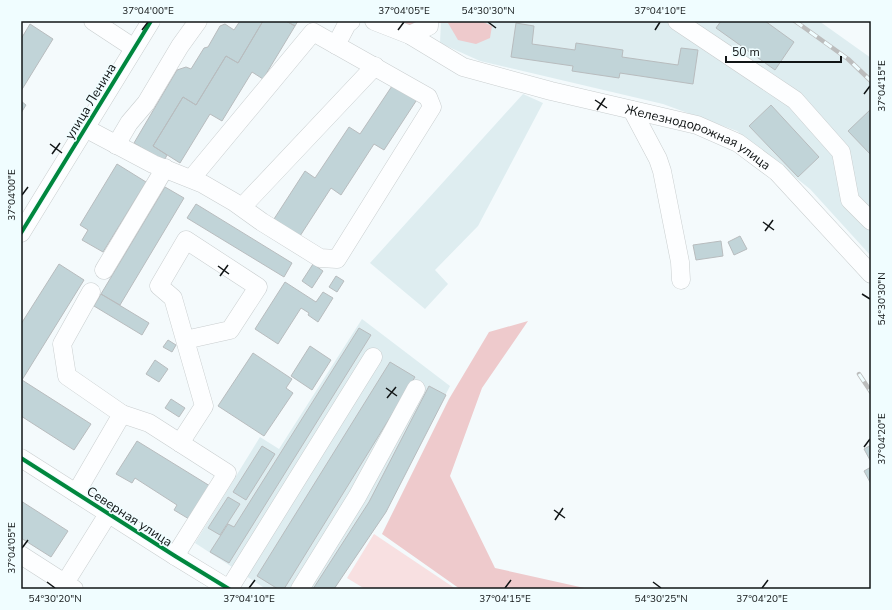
<svg xmlns="http://www.w3.org/2000/svg" width="892" height="610" font-family="'Nunito Sans',sans-serif">
<style>
.built{fill:#deedf0}
.green{fill:#f8e0e1}
.forest{fill:#eecacc}
.building{fill:#c1d4d8;stroke:#b8bcbe}
.lines{fill:none;stroke-linecap:round;stroke-linejoin:round}
.minor-casing{stroke:#c9cecf;stroke-width:19}
.minor{stroke:#fdfeff;stroke-width:18}
.rail-casing{stroke:#bcbdbd;stroke-width:4.5}
.rail{stroke:#f0fdff;stroke-width:3;stroke-dasharray:9;stroke-linecap:butt}
.cycleway-casing{stroke:#f0fdff;stroke-width:6}
.cycleway{stroke:#00873e;stroke-width:4}
.ticks{fill:none;stroke:#111516;stroke-width:1.5}
.labels{text-anchor:middle;stroke-width:3;stroke-linejoin:round;paint-order:stroke}
.street-label{font-size:13px;fill:#111516;stroke:#f0fdff}
.neatline{fill:none;stroke:#111516;stroke-width:1.5}
.ticks-label{font-size:10px;text-anchor:middle;fill:#111516}
</style>
<rect width="100%" height="100%" fill="#f4fafc"/>
<!-- built -->
<path class="built" d="M441,21H819L871,58V256L810,189L737,131L663,104L480,61L440,43Z
M523,94L543,103L478,226L435,270L448,284L425,309L370,263Z
M362,319L450,386L386,512L334,589H266L195,543L260,437L279,449Z"/>
<!-- green -->
<path class="green" d="M374,534L456,589H365L347,578Z"/>
<!-- forest -->
<path class="forest" d="M391,21H481L492,26L490,38L476,44L458,40L448,23H422L408,28Z
M528,321L482,388L450,476L495,568L589,589H460L382,534L449,399L489,332Z"/>
<!-- building -->
<path class="building" d="M240,21H263L238,63L226,56L196,105L183,97L153,146L167,155L164,161L134,143L177,70L186,67L191,69L204,48L208,47L220,26L225,24L234,30Z
M263,21H286L295,26L263,79L252,72L222,121L210,114L180,163L153,146L183,97L196,105L226,56L238,63Z
M286,21H298L295,26Z
M721,21H765L794,42L775,70L716,28Z
M516,23L534,26L532,44L575,50L576,43L623,50L622,57L678,65L681,48L698,50L693,84L620,73L619,78L572,71L573,66L511,57Z
M30,24L53,39L21,91V39Z
M394,83L418,98L384,150L374,144L341,195L331,188L300,236L274,219L305,171L315,178L349,127L360,134Z
M21,101L26,105L21,113Z
M771,105L819,157L798,177L749,126Z
M871,109V155L848,131Z
M117,164L146,182L103,252L82,240L88,230L80,225Z
M165,187L184,198L120,305L101,294Z
M196,204L292,263L284,277L187,218Z
M740,236L747,249L734,255L728,242Z
M721,241L723,256L696,260L693,245Z
M59,264L84,280L22,380L91,424L74,450L21,416V324Z
M313,264L323,271L312,288L302,281Z
M336,276L344,281L337,292L329,287Z
M285,282L316,302L323,292L333,298L318,322L308,315L309,313L301,308L278,344L255,329Z
M101,294L149,323L142,335L94,306Z
M359,328L371,335L229,563L210,552L228,524L234,527Z
M168,340L176,345L172,352L163,347Z
M310,346L331,360L312,390L291,376Z
M253,353L292,379L286,388L293,393L264,436L218,406Z
M155,360L168,369L159,382L146,374Z
M390,362L415,377L284,589H278L257,576Z
M429,386L446,395L386,512L334,589H313L369,502Z
M171,399L185,408L179,417L165,408Z
M137,441L210,486L189,519L174,510L177,505L135,478L132,483L116,474Z
M871,445V462L864,449Z
M262,446L275,454L246,500L233,492Z
M871,467V484L864,471Z
M228,497L240,504L220,535L208,528Z
M21,501L68,531L51,557L21,538Z"/>
<g class="lines">
<defs>
<g id="minor">
<path d="M93,21L134,48"/>
<path id="s1" d="M374,21L410,35L463,67L551,91L697,125L738,143L777,172L871,274"/>
<path d="M677,21L795,100L841,152L850,200L871,221"/>
<path d="M410,35L429,26V21"/>
<path d="M336,45L347,24L351,21"/>
<path d="M632,110L658,159L662,171L680,262L681,280"/>
<path d="M85,128L153,164L203,184L234,202L262,222L320,258L337,259L432,107L428,97L313,32L191,179"/>
<path d="M116,145L129,123L146,103L180,46L198,21"/>
<path d="M242,207L375,66"/>
<path d="M21,233L151,21"/>
<path d="M104,270L165,168"/>
<path d="M91,292L62,344L67,376L122,414L149,423L227,473L175,556"/>
<path d="M180,443L204,406L173,298L159,286L186,240L258,287L230,330L185,340"/>
<path d="M21,458L175,556L229,589"/>
<path d="M76,493L122,414"/>
<path d="M21,555L74,589"/>
<path d="M65,583L108,514"/>
<path d="M229,589L373,357"/>
<path d="M300,589L357,497L416,389"/>
</g>
</defs>
<!-- minor casing -->
<use href="#minor" class="minor-casing"/>
<!-- minor -->
<use href="#minor" class="minor"/>
<defs>
<path id="rail" d="M795,21L848,59L871,81
M859,374L871,392"/>
</defs>
<!-- rail casing -->
<use href="#rail" class="rail-casing"/>
<!-- rail -->
<use href="#rail" class="rail"/>
<defs>
<path id="cycleway" d="M21,233L151,21
M21,458L175,556L229,589"/>
</defs>
<!-- cycleway casing -->
<use href="#cycleway" class="cycleway-casing"/>
<!-- cycleway -->
<use href="#cycleway" class="cycleway"/>
</g>
<!-- ticks -->
<path class="ticks" d="M488,22L496,28M142,30L148,22M398,30L404,22M655,30L660,22M864,94L870,86M595,100L607,108M597,110L605,98M50,144L62,153M52,154L60,143M22,195L28,187M763,222L774,230M765,231L773,220M218,266L229,274M220,276L228,265M862,294L870,299M386,388L397,396M387,398L396,387M864,447L870,439M554,510L565,518M555,520L563,508M22,548L28,540M47,582L55,588M653,582L661,588M249,588L255,580M505,588L511,580M762,588L768,580"/>
<g class="labels">
<!-- street labels -->
<g class="street-label">
<text transform="translate(90 101) rotate(-59)" y="5">улица Ленина</text>
<text dy="5" stroke="none"><textPath href="#s1" startOffset="347">Железнодорожная улица</textPath></text>
<text transform="translate(130 516) rotate(33)" y="5">Северная улица</text>
</g>
</g>
<!-- border -->
<rect width="892" height="610" fill="none" stroke="#f0fdff" stroke-width="44"/>
<!-- scale -->
<path d="M726 56v6h115v-6" fill="none" stroke="#111516" stroke-width="2"/>
<text x="732" y="56" font-size="12" fill="#111516" stroke="#f0fdff" stroke-width="3" paint-order="stroke">50 m</text>
<rect x="22" y="22" width="848" height="566" class="neatline"/>
<g class="ticks-label">
<text x="148" y="14">37°04'00"E</text>
<text x="404" y="14">37°04'05"E</text>
<text x="488" y="14">54°30'30"N</text>
<text x="660" y="14">37°04'10"E</text>
<text transform="translate(881 86) rotate(-90)" y="4">37°04'15"E</text>
<text transform="translate(11 195) rotate(-90)" y="4">37°04'00"E</text>
<text transform="translate(881 299) rotate(-90)" y="4">54°30'30"N</text>
<text transform="translate(881 439) rotate(-90)" y="4">37°04'20"E</text>
<text transform="translate(11 548) rotate(-90)" y="4">37°04'05"E</text>
<text x="55" y="602">54°30'20"N</text>
<text x="249" y="602">37°04'10"E</text>
<text x="505" y="602">37°04'15"E</text>
<text x="661" y="602">54°30'25"N</text>
<text x="762" y="602">37°04'20"E</text>
</g>
</svg>
